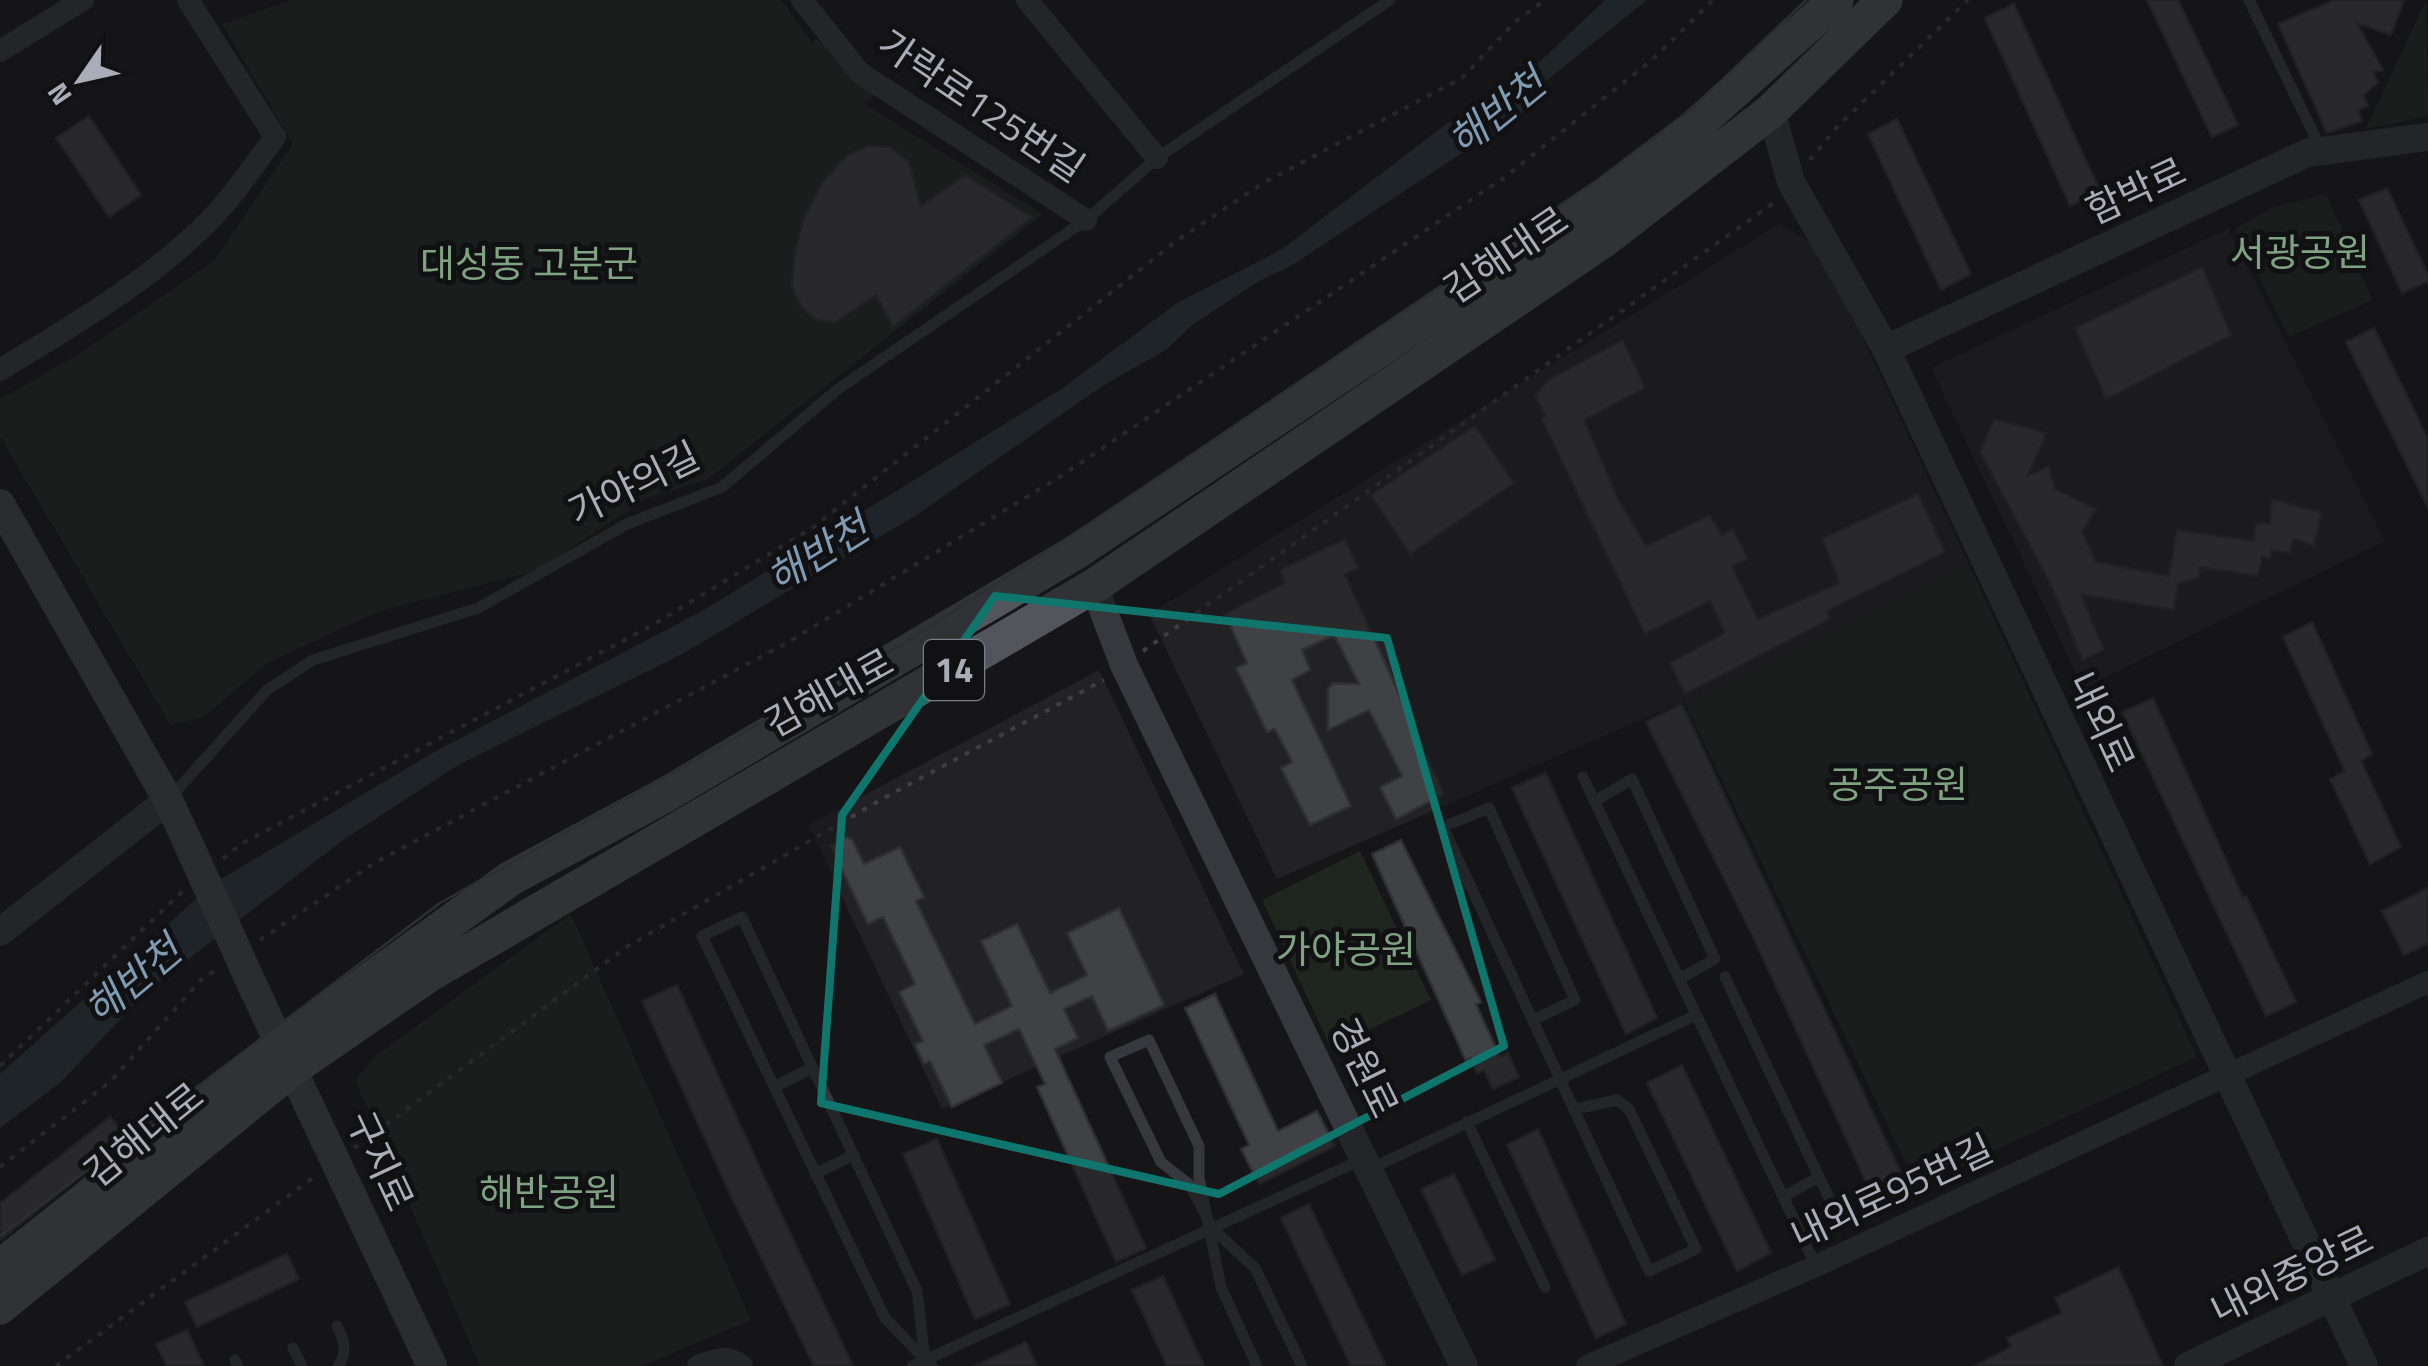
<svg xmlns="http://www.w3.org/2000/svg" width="2428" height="1366" font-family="'Titillium Web','Noto Sans KR',sans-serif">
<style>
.built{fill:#222225}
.green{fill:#1e261f}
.water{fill:#2c353c}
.building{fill:#404145;stroke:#303034;stroke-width:2.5}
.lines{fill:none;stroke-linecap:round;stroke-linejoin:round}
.path{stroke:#3d3f44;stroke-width:4;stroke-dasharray:5 8;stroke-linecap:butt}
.service{stroke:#37383d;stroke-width:11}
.minor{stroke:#37383d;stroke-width:22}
.tertiary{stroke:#37383d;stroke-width:28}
.secondary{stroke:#45474d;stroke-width:30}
.primary{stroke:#53555c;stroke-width:35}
.tram{stroke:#4a4c52;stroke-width:2.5}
.secondary-bridge{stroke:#45474d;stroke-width:30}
.marked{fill:none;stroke:#0f766e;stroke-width:8;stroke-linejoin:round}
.labels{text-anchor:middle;stroke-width:10;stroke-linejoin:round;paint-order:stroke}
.shield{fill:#111113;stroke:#7b7e86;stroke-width:2.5}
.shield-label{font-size:35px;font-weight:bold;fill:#a8adb8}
.street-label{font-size:38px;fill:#a8adb8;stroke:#111113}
.park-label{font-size:38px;fill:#7fa381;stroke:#111113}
.water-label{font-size:40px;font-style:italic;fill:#7f9bb3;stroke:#111113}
</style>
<rect width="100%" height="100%" fill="#161618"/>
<!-- built -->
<path class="built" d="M1779,224L1821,249L1969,565L1684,701L1277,879L1149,614Z
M2228,229L2385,541L2083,688L1931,368Z
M1099,670L1244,974L942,1109L808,825Z"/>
<!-- green -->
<path class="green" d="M291,0H781L812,43L820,36L877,94L864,104L1043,214L708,479L648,498L535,571L380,611L267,663L204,717L170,725L0,436V399L76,356L215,260L293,144L222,24Z
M2426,0L2428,116L2366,129Z
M2326,194L2372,300L2289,337L2235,229L2271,208Z
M1969,565L2197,1057L1917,1186L1684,701Z
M1360,851L1431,1000L1331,1048L1262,900Z
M571,914L751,1320L642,1366H480L355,1080L377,1055Z"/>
<!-- water -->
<path class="water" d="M1605,0H1647L1530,94L1518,123L1462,153L1294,264L1259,281L1192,325L1166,350L1104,385L915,516L682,654L458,765L343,840L147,991L60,1083L0,1128V1074L213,884L434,752L704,610L1063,388L1177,303L1281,250L1462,112L1526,75Z"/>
<!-- building -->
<path class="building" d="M2147,0H2178L2238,125L2212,137Z
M2335,0H2404L2391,35L2357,23L2383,70L2373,72L2378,83L2363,95L2368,106L2358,110L2362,121L2327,133L2278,24Z
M2014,4L2100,191L2070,206L1985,18Z
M89,116L141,195L109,217L56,138Z
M1897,119L1971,274L1941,290L1868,134Z
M868,146L890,147L909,162L921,206L965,175L1032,217L893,327L876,295L834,323L817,320L801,307L792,286L795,251L804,218L822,183L846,156Z
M2387,188L2428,275V281L2402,293L2359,200Z
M2202,267L2231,335L2106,399L2075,328Z
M2374,328L2428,439V508L2346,342Z
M1623,340L1645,388L1584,420L1619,501L1646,546L1710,515L1722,535L1733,529L1748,559L1732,566L1758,619L1840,583L1822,539L1918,494L1945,552L1827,611L1830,619L1685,694L1670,663L1725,633L1710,601L1645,634L1542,420L1545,415L1535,396L1548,380Z
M1994,419L2046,433L2028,476L2049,466L2055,489L2096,509L2082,532L2096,562L2169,576L2177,530L2254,541L2256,523L2270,524L2272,499L2322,513L2314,546L2293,539L2290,553L2272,550L2270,558L2262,557L2258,576L2200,567L2199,577L2178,584L2174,610L2081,594L2104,650L2083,660L2049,581L1980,452Z
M1475,426L1514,483L1410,554L1371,495Z
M1345,539L1358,568L1345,574L1444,794L1396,819L1380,787L1402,776L1369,710L1328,730V688L1334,683L1359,684L1334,635L1302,650L1310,670L1292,680L1351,806L1310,825L1281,768L1292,762L1275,729L1267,732L1236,668L1247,663L1225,614L1285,583L1280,570Z
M2312,622L2372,754L2361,761L2401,847L2370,864L2330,779L2345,771L2283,637Z
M2153,698L2243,898L2246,896L2296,1002L2266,1016L2122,712Z
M1682,704L1906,1184L1874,1199L1754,939L1646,722Z
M1546,773L1657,1018L1626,1034L1512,788Z
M846,837L852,839L864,864L900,847L924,897L916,901L975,1024L1012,1006L981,941L1017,924L1050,993L1087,975L1067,933L1119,908L1164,1005L1108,1031L1092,996L1064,1009L1078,1038L1055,1049L1146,1248L1116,1262L1037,1087L1045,1084L1019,1029L984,1045L1002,1083L952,1107L930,1061L924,1064L915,1044L923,1041L899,992L915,984L883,917L868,924L830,846Z
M1401,840L1481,1002L1476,1004L1500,1057L1508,1053L1519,1077L1493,1089L1484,1070L1477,1074L1471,1058L1466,1061L1372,854Z
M2428,888V943L2404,955L2382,911Z
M677,985L763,1175L853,1366H814L729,1192L642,1001Z
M1215,994L1278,1131L1317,1111L1335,1146L1259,1184L1241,1149L1249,1145L1185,1008Z
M1682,1065L1771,1253L1737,1271L1647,1083Z
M110,1117L127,1139L0,1240V1203Z
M1538,1129L1626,1324L1596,1338L1507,1145Z
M937,1139L1010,1304L975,1319L903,1154Z
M1454,1174L1495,1260L1462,1275L1421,1189Z
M1309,1204L1386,1366H1351L1281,1218Z
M287,1254L299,1279L197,1327L185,1302Z
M2118,1267L2163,1366H1974L2011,1347L2007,1338L2062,1313L2055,1298Z
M1163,1276L1204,1366H1167L1132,1290Z
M187,1330L204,1366H167L156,1344Z
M1026,1342L1037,1366H974Z"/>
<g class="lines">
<!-- path -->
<path class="path" d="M1810,160L1836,128L1968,0
M1143,651L1775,202
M223,859L241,844L651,626L812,528L1179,239L1265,182L1462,78L1515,22L1545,0
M260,940L376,862L785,644L1058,478L1505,177L1652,60L1713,0
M0,1066L185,889
M354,1148L628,946L891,794L1104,680
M0,1167L110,1082L200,981L219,968
M56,1366L314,1177"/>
<!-- service -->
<path class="service" d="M2249,0L2322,151
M1583,777L1816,1266
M168,800L267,690L313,660L478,608L627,524L722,487L838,389L1086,220L1157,158L1390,0
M1595,801L1632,779L1715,959L1679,979
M1725,977L1828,1196
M1533,1020L1575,1000L1489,808L1443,827L1649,1271L1696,1249L1629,1109L1617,1100L1575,1109
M774,1087L812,1068
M1467,1122L1545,1287
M1372,1168L1696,1015
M815,1174L854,1155
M1783,1197L1819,1177
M337,1326C344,1340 348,1353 338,1366
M293,1348L302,1366
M235,1360L238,1366
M912,1366L1363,1159
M927,1366L925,1360L917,1291L742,917L702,936L885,1318L925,1360L932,1366
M1257,1366L1221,1287L1199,1178V1146L1149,1040L1110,1057L1161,1162L1190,1185L1212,1228L1255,1268L1302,1366"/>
<!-- minor -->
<path class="minor" d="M802,0L860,73L1086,220
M1027,0L1157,158
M0,51L83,0
M0,370C73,325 147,283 208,222C233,197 254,165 275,137L188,0
M698,1366C714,1360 728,1354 742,1366
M1587,1366L1816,1266L2428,982"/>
<!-- tertiary -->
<path class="tertiary" d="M1771,111L1791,182L1886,349L2364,1366
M1886,349L2307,153L2428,137
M1094,586L1124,665L1464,1366
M0,932L168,800
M2188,1366L2428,1251"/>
<!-- secondary -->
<path class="secondary" d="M0,504L168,800L189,845
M255,991L432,1366"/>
<!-- primary -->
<path class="primary" d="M0,1267L280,1045L511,878L667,794L1076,552L1545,239L1670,149L1836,0
M0,1307L292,1069L427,976L1094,586L1604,240L1771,111L1885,0"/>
<!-- tram -->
<path class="tram" d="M0,1236L440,903L906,642L1089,524L1596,181L1693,108L1806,0"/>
<!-- secondary-bridge -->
<path class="secondary-bridge" d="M189,845L255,991"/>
</g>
<!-- marked area -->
<path d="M0 0H2428V1366H0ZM995,596L1387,638L1504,1046L1219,1194L821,1103L842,815Z" fill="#161618" fill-opacity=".55" fill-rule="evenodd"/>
<path class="marked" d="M995,596L1387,638L1504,1046L1219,1194L821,1103L842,815Z"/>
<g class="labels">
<!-- shield labels -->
<rect class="shield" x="924" y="640" width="60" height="60" rx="8"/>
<g class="shield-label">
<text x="954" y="682">14</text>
</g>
<!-- street labels -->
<g class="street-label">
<text transform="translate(981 106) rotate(34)" y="13">가락로125번길</text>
<text transform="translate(2136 191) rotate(-25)" y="13">함박로</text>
<text transform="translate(1506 255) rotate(-34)" y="13">김해대로</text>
<text transform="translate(634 484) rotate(-26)" y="13">가야의길</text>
<text transform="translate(829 693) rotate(-29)" y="13">김해대로</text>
<text transform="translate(2101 722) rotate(65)" y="13">내외로</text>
<text transform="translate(1364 1068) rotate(64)" y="13">경원로</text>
<text transform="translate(144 1135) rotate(-39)" y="13">김해대로</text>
<text transform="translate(380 1161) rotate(65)" y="13">구지로</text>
<text transform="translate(1892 1192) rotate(-25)" y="13">내외로95번길</text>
<text transform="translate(2292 1275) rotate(-26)" y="13">내외중앙로</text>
</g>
<!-- park labels -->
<g class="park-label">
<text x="2300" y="266">서광공원</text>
<text x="529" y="277">대성동 고분군</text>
<text x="1898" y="798">공주공원</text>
<text x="1346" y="963">가야공원</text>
<text x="549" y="1206">해반공원</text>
</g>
<!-- water labels -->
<g class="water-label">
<text transform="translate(1497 112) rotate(-39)" y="14">해반천</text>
<text transform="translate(818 553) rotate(-32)" y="14">해반천</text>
<text transform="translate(133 980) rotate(-40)" y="14">해반천</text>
</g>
</g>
<!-- north arrow -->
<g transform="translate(80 80) rotate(236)" stroke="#111113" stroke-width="8" paint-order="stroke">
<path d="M0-8L18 38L0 25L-18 38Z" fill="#a8adb8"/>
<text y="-15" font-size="28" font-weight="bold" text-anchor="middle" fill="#a8adb8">N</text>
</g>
</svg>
